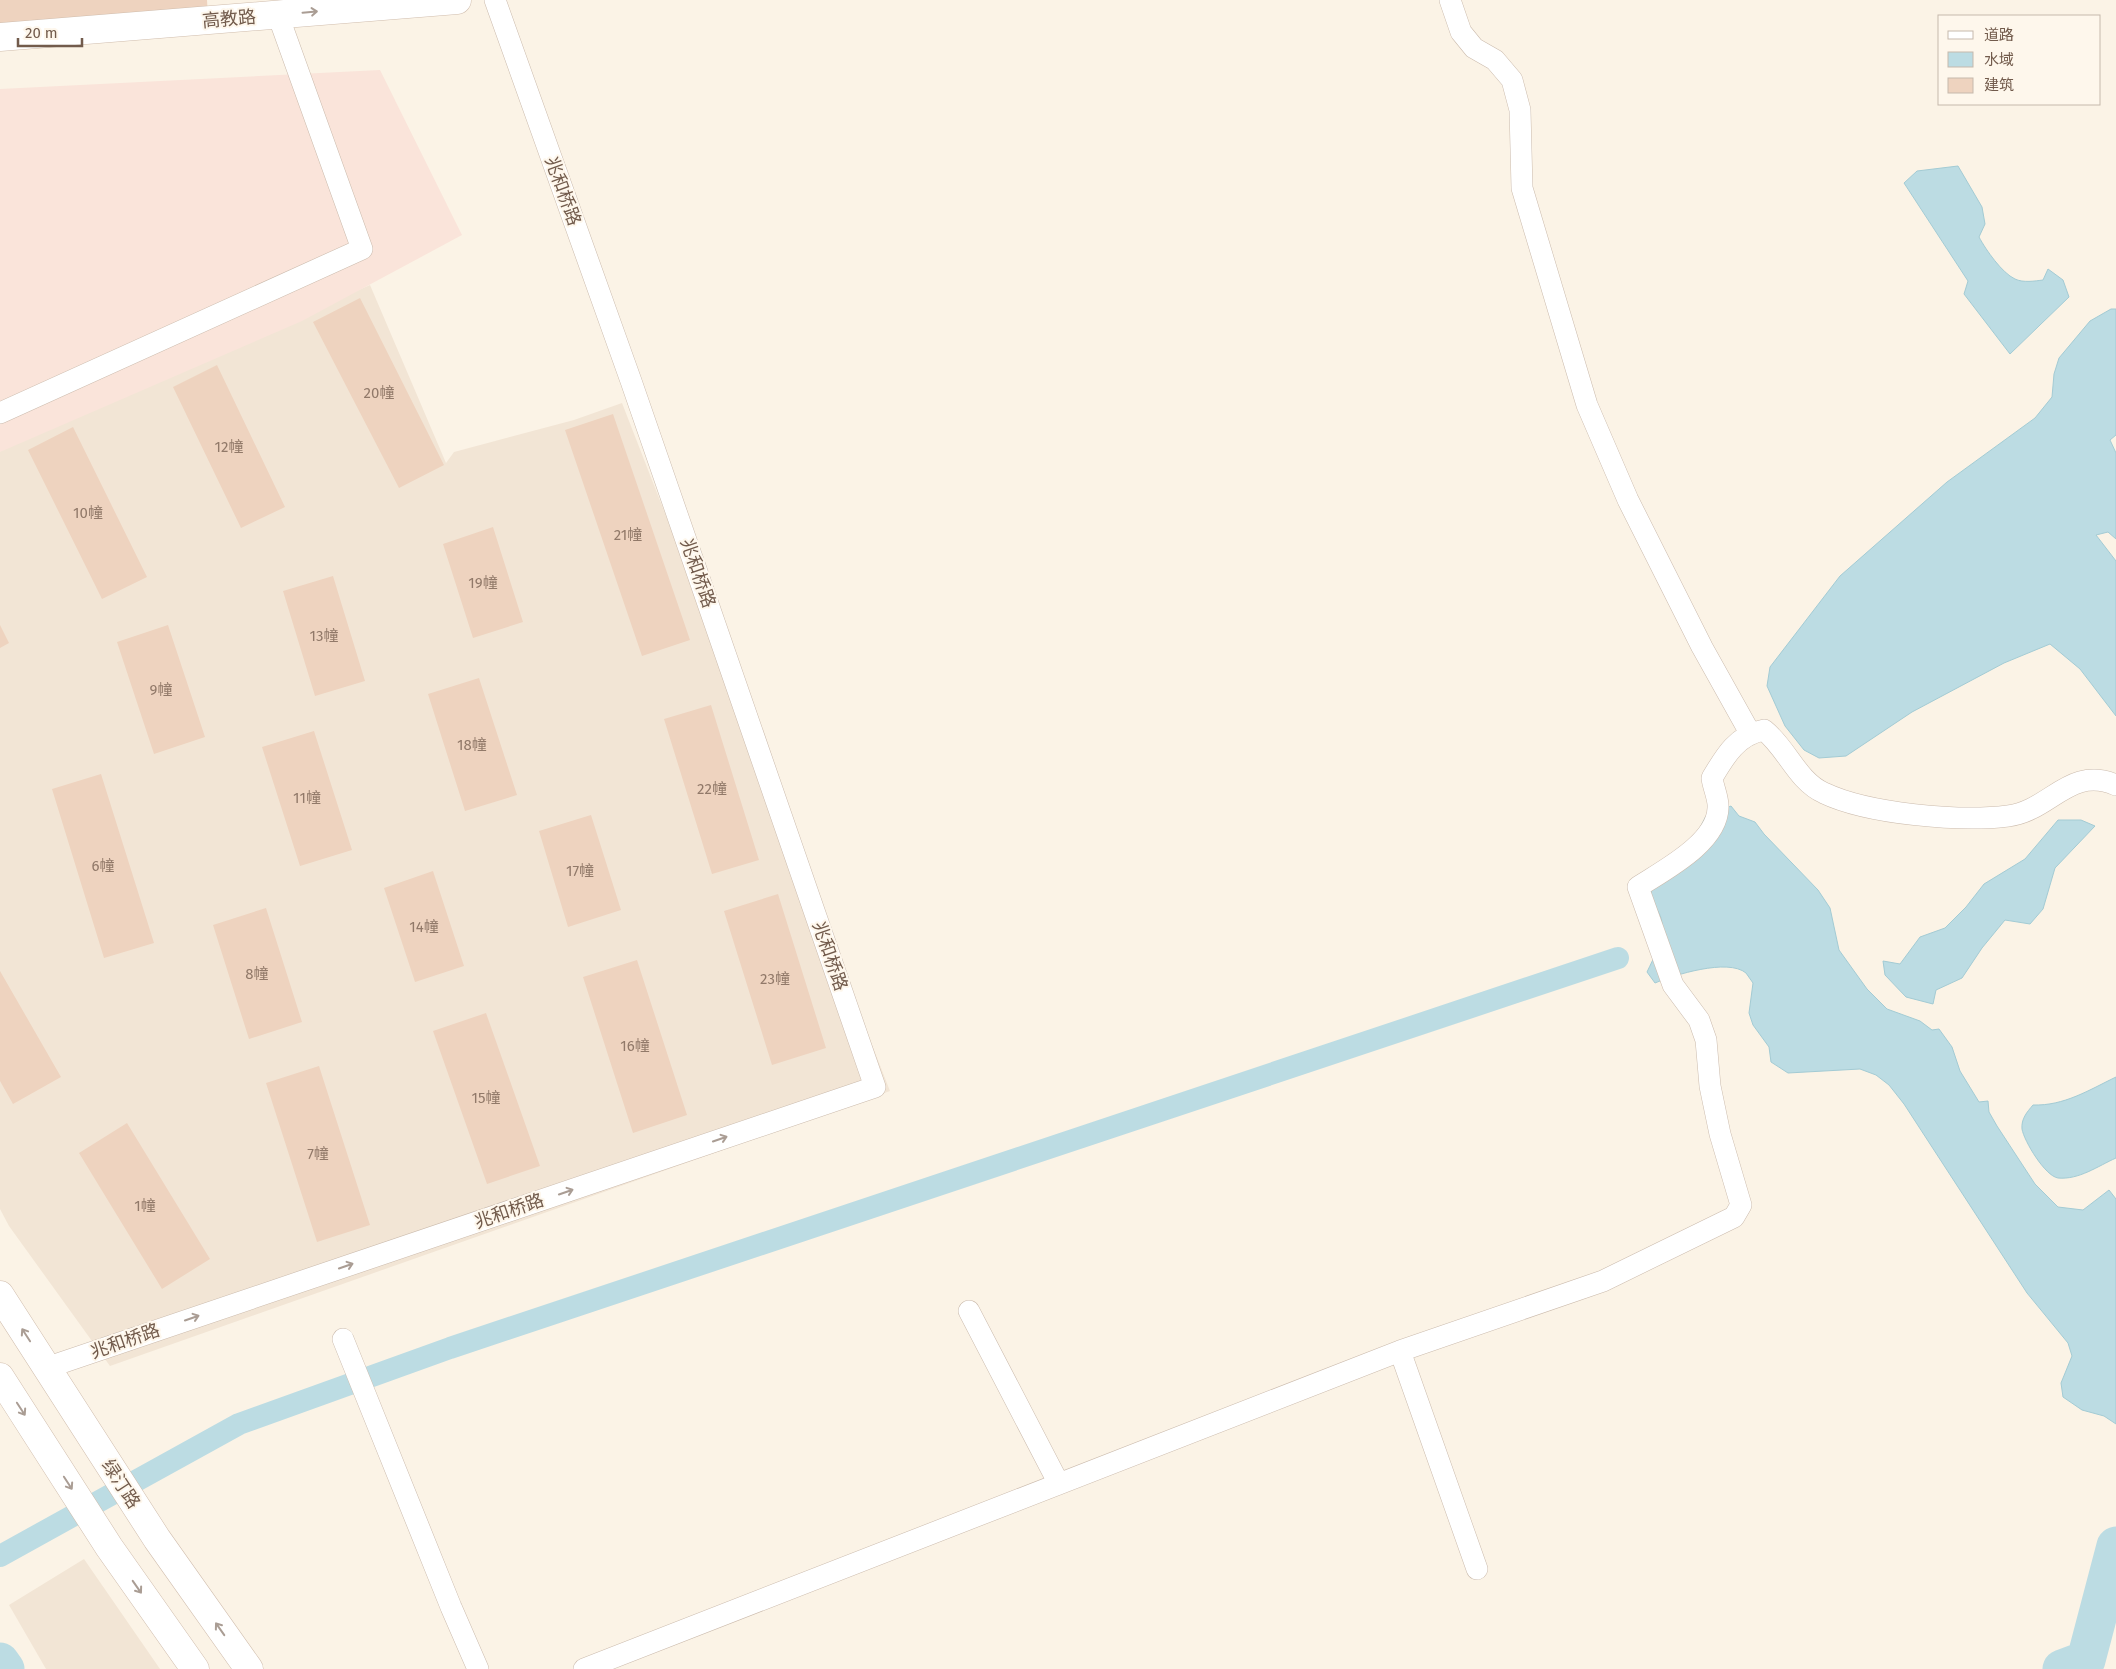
<svg xmlns="http://www.w3.org/2000/svg" width="2116" height="1669" font-family="'Fira Sans','Noto Sans SC',sans-serif">
<style>
.residential{fill:#f2e5d5}
.commercial{fill:#fae4da}
.water{fill:#bcdce3;stroke:#a3cbd4}
.lines{fill:none;stroke-linecap:round;stroke-linejoin:round}
.canal{stroke:#bcdce3;stroke-width:22}
.river{stroke:#bcdce3;stroke-width:39}
.building{fill:#eed3bf}
.minor-casing{stroke:#cbbbad;stroke-width:22}
.secondary-casing{stroke:#d0bdad;stroke-width:29}
.minor{stroke:#fff;stroke-width:21}
.secondary{stroke:#fff;stroke-width:28}
.oneway{stroke:#aa9d94}
.labels{text-anchor:middle;stroke-width:4;stroke-linejoin:round;paint-order:stroke}
.number-label{font-size:15px;fill:#917969}
.street-label{font-size:18px;fill:#725b4c;stroke:#fef7ec}
</style>
<rect width="100%" height="100%" fill="#fbf3e6"/>
<!-- residential -->
<path class="residential" d="M370,285L446,463L454,452L574,420L622,403L890,1091L110,1366L9,1226L0,1209V449Z
M84,1559L160,1669H46L9,1605Z"/>
<!-- commercial -->
<path class="commercial" d="M380,70L462,235L302,321L0,452V89Z"/>
<!-- water -->
<path class="water" d="M1958,166L1982,207L1985,224L1979,237C1986,250 2002,273 2015,279C2023,283 2035,281 2043,280L2048,269L2063,280L2069,297L2010,354L1964,294L1968,281L1904,183L1917,171Z
M2111,309H2116V435L2110,440L2116,453V539L2108,532L2096,535L2116,561V716L2080,669L2050,644L2004,663L1912,712L1846,756L1819,758L1804,750L1785,726L1767,686L1770,667L1840,576L1947,482L2035,418L2052,397L2054,374L2059,358L2090,321Z
M1731,806L1739,816L1755,822L1764,834L1818,890L1830,908L1839,950L1867,989L1887,1009L1920,1021L1932,1030L1939,1029L1952,1047L1960,1071L1979,1102L1988,1101L1989,1112L1997,1126L2035,1184L2058,1207L2083,1210L2109,1190L2116,1199V1424L2104,1416L2082,1410L2063,1397L2061,1383L2072,1356L2068,1343L2027,1293L1904,1104L1889,1085L1876,1075L1860,1069L1788,1073L1771,1062L1769,1047L1753,1025L1749,1013L1753,983C1751,980 1748,976 1746,973C1728,958 1674,975 1655,983L1647,972C1654,957 1664,940 1662,923C1661,910 1649,904 1651,890L1678,871L1706,816Z
M2058,820H2081L2095,826L2055,868L2043,909L2030,924L2005,920L1982,948L1962,978L1936,990L1933,1004L1906,997L1885,975L1883,961L1900,964L1920,937L1945,928L1966,907L1984,884L2025,859Z
M2116,1077V1158C2098,1166 2079,1180 2058,1178C2045,1176 2024,1141 2022,1129C2021,1119 2027,1112 2033,1105C2064,1106 2089,1090 2116,1077Z"/>
<g class="lines">
<!-- canal -->
<path class="canal" d="M0,1556L239,1424L450,1348L1618,958"/>
<!-- river -->
<path class="river" d="M0,1662L5,1669
M2062,1669L2086,1660L2116,1546"/>
</g>
<!-- building -->
<path class="building" d="M0,0H207L208,17L0,41Z
M360,298L444,465L399,488L313,322Z
M217,365L285,507L241,528L173,387Z
M613,414L690,640L642,656L565,430Z
M73,427L147,577L102,599L28,450Z
M493,527L523,622L473,638L443,544Z
M333,576L365,681L315,696L283,591Z
M0,625L9,643L0,648Z
M168,625L205,737L154,754L117,642Z
M479,678L517,795L465,811L428,694Z
M711,705L759,860L712,874L664,719Z
M314,731L352,850L300,866L262,747Z
M101,774L154,943L104,958L52,789Z
M591,815L621,910L568,927L539,831Z
M433,871L464,966L415,982L384,888Z
M778,894L826,1048L772,1065L724,911Z
M266,908L302,1022L249,1039L213,925Z
M637,960L687,1115L633,1133L583,977Z
M0,971L61,1077L13,1104L0,1081Z
M486,1013L540,1166L487,1184L433,1031Z
M319,1066L370,1225L317,1242L266,1083Z
M127,1123L210,1259L162,1289L79,1153Z"/>
<g class="lines">
<defs>
<path id="minor" d="M1450,0L1461,32L1474,48L1495,60L1512,80L1520,110L1522,188L1587,405L1628,500L1702,647L1750,733
M0,413L362,249L278,15
M969,1311L1059,1484
M343,1339L451,1607L478,1669
M1400,1351L1477,1569
M46,1368L875,1087L631,381L495,0
M584,1669L1400,1351L1603,1281L1734,1217L1741,1205L1720,1134L1710,1086L1706,1040L1699,1020L1673,985L1638,887C1664,870 1717,843 1718,808C1719,799 1713,787 1712,778C1725,756 1737,735 1764,730C1787,748 1797,781 1824,793C1868,814 1960,822 2008,816C2050,811 2070,765 2116,785"/>
<path id="secondary" d="M0,37L457,0
M0,1295L157,1539L249,1669
M0,1377L109,1547L195,1669"/>
</defs>
<!-- minor casing -->
<use href="#minor" class="minor-casing"/>
<!-- secondary casing -->
<use href="#secondary" class="secondary-casing"/>
<!-- minor -->
<use href="#minor" class="minor"/>
<!-- secondary -->
<use href="#secondary" class="secondary"/>
</g>
<!-- one-way arrows -->
<defs><path id="oneway-shaft" d="M-6 0H5M1.5-3L5.5 0L1.5 3" fill="none" stroke-width="1.6" stroke-linecap="round" stroke-linejoin="round" transform="scale(1.25)"/></defs>
<g class="oneway">
<use href="#oneway-shaft" transform="translate(310 12) rotate(-5)"/>
<use href="#oneway-shaft" transform="translate(720 1139) rotate(-19)"/>
<use href="#oneway-shaft" transform="translate(566 1192) rotate(-19)"/>
<use href="#oneway-shaft" transform="translate(346 1266) rotate(-19)"/>
<use href="#oneway-shaft" transform="translate(192 1318) rotate(-19)"/>
<use href="#oneway-shaft" transform="translate(26 1335) rotate(-123)"/>
<use href="#oneway-shaft" transform="translate(21 1409) rotate(57)"/>
<use href="#oneway-shaft" transform="translate(68 1483) rotate(57)"/>
<use href="#oneway-shaft" transform="translate(137 1587) rotate(55)"/>
<use href="#oneway-shaft" transform="translate(220 1629) rotate(-125)"/>
</g>
<g class="labels">
<!-- number labels -->
<g class="number-label">
<text x="379" y="398">20幢</text>
<text x="229" y="452">12幢</text>
<text x="88" y="518">10幢</text>
<text x="628" y="540">21幢</text>
<text x="483" y="588">19幢</text>
<text x="324" y="641">13幢</text>
<text x="161" y="695">9幢</text>
<text x="472" y="750">18幢</text>
<text x="712" y="794">22幢</text>
<text x="307" y="803">11幢</text>
<text x="103" y="871">6幢</text>
<text x="580" y="876">17幢</text>
<text x="424" y="932">14幢</text>
<text x="257" y="979">8幢</text>
<text x="775" y="984">23幢</text>
<text x="635" y="1051">16幢</text>
<text x="486" y="1103">15幢</text>
<text x="318" y="1159">7幢</text>
<text x="145" y="1211">1幢</text>
</g>
<!-- street labels -->
<g class="street-label">
<text transform="translate(229 19) rotate(-5)" y="6">高教路</text>
<text transform="translate(563 191) rotate(70)" y="6">兆和桥路</text>
<text transform="translate(698 573) rotate(71)" y="6">兆和桥路</text>
<text transform="translate(830 956) rotate(71)" y="6">兆和桥路</text>
<text transform="translate(509 1211) rotate(-19)" y="6">兆和桥路</text>
<text transform="translate(125 1341) rotate(-19)" y="6">兆和桥路</text>
<text transform="translate(121 1484) rotate(57)" y="6">绿汀路</text>
</g>
</g>
<!-- legend -->
<rect x="1938" y="15" width="162" height="90" fill="#fef7ec" stroke="#c6b9ac"/>
<rect x="1948" y="31" width="25" height="8" fill="#ffffff" stroke="#c6b9ac"/>
<text x="1984" y="40" font-size="15" fill="#725b4c">道路</text>
<rect x="1948" y="52" width="25" height="15" fill="#bcdce3" stroke="#c6b9ac"/>
<text x="1984" y="65" font-size="15" fill="#725b4c">水域</text>
<rect x="1948" y="78" width="25" height="15" fill="#eed3bf" stroke="#c6b9ac"/>
<text x="1984" y="90" font-size="15" fill="#725b4c">建筑</text>
<!-- scale -->
<path d="M18 38v8h64v-8" fill="none" stroke="#725b4c" stroke-width="2.5"/>
<text x="25" y="38" font-size="15" fill="#725b4c" stroke="#fef7ec" stroke-width="4" paint-order="stroke">20 m</text>
</svg>
